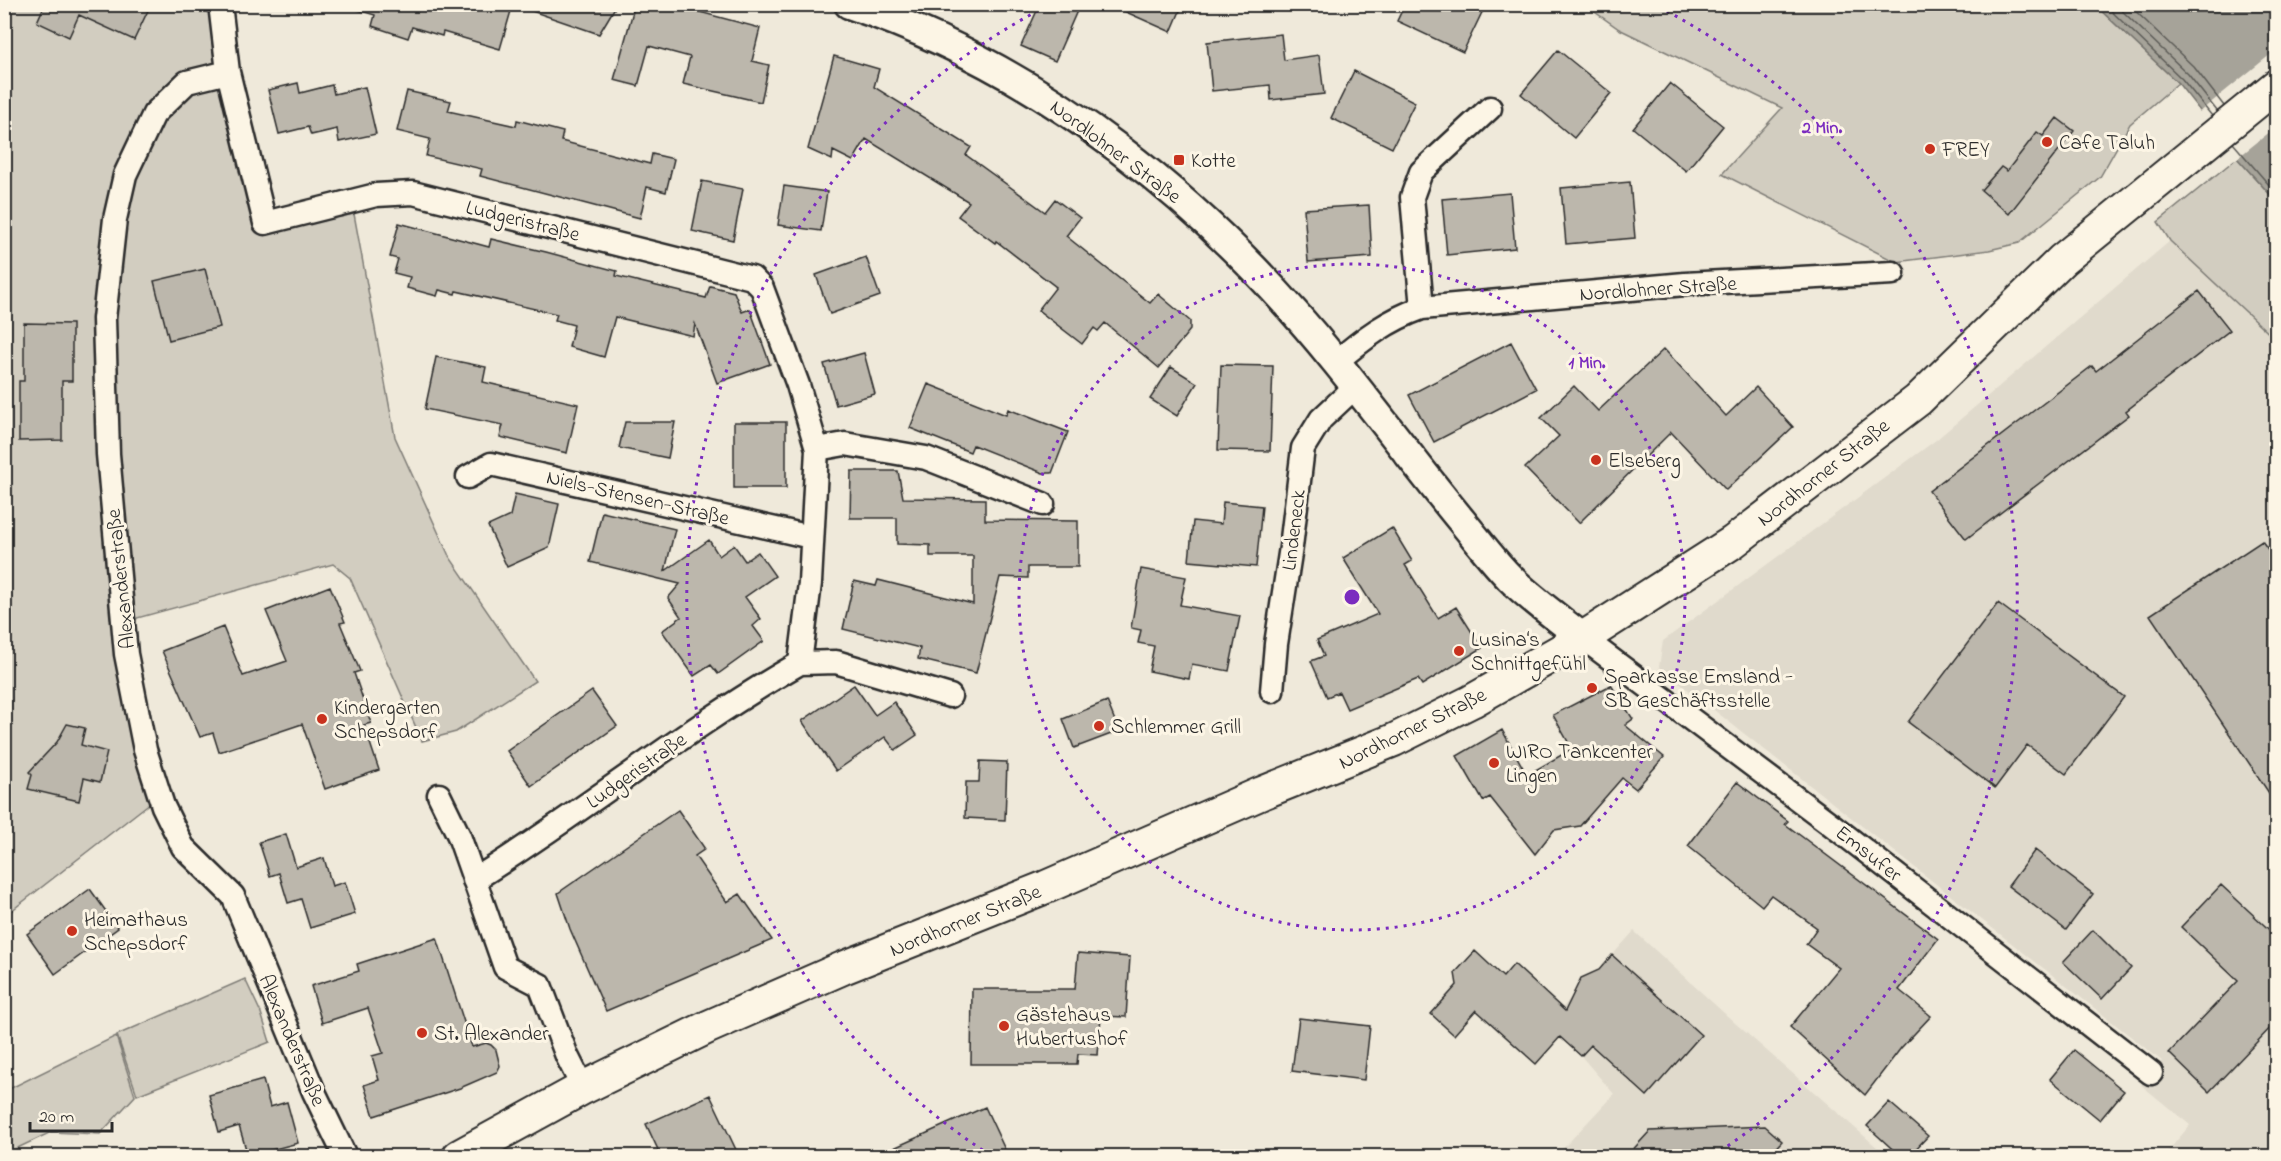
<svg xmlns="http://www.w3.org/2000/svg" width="2281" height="1161" font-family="'Indie Flower',sans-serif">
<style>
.built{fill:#e0dacc}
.green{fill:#d2cdc0;stroke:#7e7c76;stroke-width:1.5}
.water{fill:#a6a399;stroke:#75736d;stroke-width:1.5}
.pier{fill:#efe9da}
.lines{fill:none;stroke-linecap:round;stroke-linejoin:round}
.shore{stroke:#5c5b57;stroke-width:1.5}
.building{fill:#bcb7ac;stroke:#2b2b2b;stroke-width:1.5}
.minor-casing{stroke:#2b2b2b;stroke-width:27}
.tertiary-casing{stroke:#2b2b2b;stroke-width:33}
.secondary-casing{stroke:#2b2b2b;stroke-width:36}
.minor{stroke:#fcf5e5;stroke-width:22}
.tertiary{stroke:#fcf5e5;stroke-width:28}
.secondary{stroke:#fcf5e5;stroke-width:32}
.ring{fill:none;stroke:#7b2cbf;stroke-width:3;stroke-dasharray:3 6}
.poi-dot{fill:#c8321e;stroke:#fcf5e5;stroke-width:2}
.labels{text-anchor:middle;stroke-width:6;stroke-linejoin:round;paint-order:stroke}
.poi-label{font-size:21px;fill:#2b2b2b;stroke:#fcf5e5;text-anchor:start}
.street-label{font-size:21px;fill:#2b2b2b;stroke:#fcf5e5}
.centre{fill:#7b2cbf;stroke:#fcf5e5;stroke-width:3}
.ring-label{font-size:18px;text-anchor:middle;font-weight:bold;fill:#7b2cbf;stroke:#fcf5e5;stroke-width:6;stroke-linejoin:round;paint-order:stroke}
</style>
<rect width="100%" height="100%" fill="#efe9da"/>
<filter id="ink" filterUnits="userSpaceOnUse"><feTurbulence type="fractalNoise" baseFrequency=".0167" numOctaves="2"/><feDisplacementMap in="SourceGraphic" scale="12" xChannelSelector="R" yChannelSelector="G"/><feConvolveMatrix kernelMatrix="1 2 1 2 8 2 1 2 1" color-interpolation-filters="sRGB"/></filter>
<g filter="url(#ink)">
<!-- built -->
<path class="built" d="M2170,241L2276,340V1156H2164L2190,1125L2141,1085L2162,1061L1659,667L1663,641L1936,440Z
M1634,931L1735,1023L1887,1156H1556L1614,1094L1581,1056L1560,1037L1562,1008L1577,991L1581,978L1599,970Z"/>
<!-- green -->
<path class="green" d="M5,5H230L237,65L278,230L354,214L395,437L449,556L535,681L456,732L422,741L350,578L333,564L137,618L124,651L155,799L11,911L5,891Z
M1585,5H2095L2178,83L2130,124L2100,177L2019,243L1989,250L1896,262L1722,174L1782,108L1619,29Z
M2237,158L2276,201V340L2170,241L2158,222Z
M245,979L261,1013L270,1042L137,1095L117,1035Z
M116,1036L135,1096L100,1134L51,1132L5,1154V1091Z"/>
<!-- water -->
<path class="water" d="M2095,5H2276V201L2237,158L2178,83Z"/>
<!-- pier -->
<path class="pier" d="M2276,50V127L2235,160L2198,113Z"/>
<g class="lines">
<!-- shore -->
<path class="shore" d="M2104,4L2182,79L2212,116
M2115,4L2188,74L2217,111
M2128,4L2194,67L2224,106
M2233,143L2276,193"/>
</g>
<!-- building -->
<path class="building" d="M45,4H151L134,40L79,15L69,37L37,22Z
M359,4H513L500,49L443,32L442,36L412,27L408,38L372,26L375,15L358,10Z
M523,4H617L599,34L523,8Z
M635,4H693L692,10L760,28L752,61L769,65L761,102L683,84L690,57L649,46L638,86L614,80Z
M1040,4H1080L1055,61L1021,46Z
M1108,4H1183L1171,32Z
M1405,4H1486L1463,52L1397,21Z
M1281,34L1284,60L1319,55L1324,94L1271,100L1270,85L1212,91L1207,42Z
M1558,50L1611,93L1574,138L1521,94Z
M834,56L879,69L874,87L971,147L966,155L1045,212L1055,199L1080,218L1066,236L1150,303L1158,294L1190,321V330L1159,368L1105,323L1098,331L1094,328L1082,344L1038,310L1056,287L996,241L995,243L958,216L969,202L866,139L853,161L833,151L832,160L808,149Z
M1354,71L1415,102L1392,148L1331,118Z
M298,83L300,93L332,85L334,94L365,87L376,134L339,142L337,129L311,135L308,127L279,134L268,90Z
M1670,83L1723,126L1686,171L1633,128Z
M407,91L451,101L448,111L516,126L517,120L563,132L561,141L650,164L652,154L674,159L666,192L647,187L640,218L480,176L482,169L426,156L430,139L397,131Z
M2057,118L2074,131L2009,214L1981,190L2001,167L2007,171L2037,132L2043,136Z
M702,181L743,189L733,240L692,231Z
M1630,182L1635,238L1566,244L1561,188Z
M784,186L827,192L821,231L778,225Z
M1510,193L1515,248L1447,255L1442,199Z
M1369,205L1372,257L1308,262L1304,209Z
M399,223L489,247L491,239L546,252L617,271L616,276L706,298L710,286L734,292L742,312L750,309L770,364L717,383L695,324L693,336L615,317L604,357L569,347L574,325L555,320L557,314L456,291L455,294L439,290L437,296L407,288L410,277L394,273L398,259L390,257Z
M866,257L880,296L830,314L816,275Z
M205,269L220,327L169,340L154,281Z
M2199,291L2230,330L2126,411L2129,415L1966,539L1929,491L2092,366L2096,371Z
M24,323L72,324V381H62V440L19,441V381H24Z
M1511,342L1536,389L1434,442L1409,395Z
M1664,349L1726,416L1756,387L1793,427L1726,490L1671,432L1579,523L1525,468L1559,436L1541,418L1574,386L1598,411Z
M864,353L875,394L836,405L824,364Z
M436,357L486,367L483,382L578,404L567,453L500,437L503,425L425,409Z
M1221,365L1273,366L1270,451L1218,450Z
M1171,367L1197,383L1177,416L1150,399Z
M928,384L1006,415L1008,409L1068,432L1052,473H1043L973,445L970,452L910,428Z
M625,422H675L668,458L619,448Z
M734,422H786V488H734Z
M851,471H898L903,498L985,499V520L1078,521V567H1028V578L1000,577L976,673L918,659L920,648L843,629L854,581L876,586L878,580L973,604V556H930V545L897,544V518H850Z
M515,494L559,504L549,548L507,567L488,526L510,516Z
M1223,502L1262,506L1256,567L1189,561L1193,521L1221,524Z
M602,512L675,529L665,571L709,540L719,556L734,545L745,561L758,552L775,576L745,597L761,619L753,626L764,641L718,674L711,665L694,676L662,631L681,617L668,598L680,584L590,562Z
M1392,528L1412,561L1405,565L1438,618L1456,607L1482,648L1422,685L1418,679L1347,709L1339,692L1327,697L1311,661L1324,656L1317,640L1378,614L1343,558Z
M2262,541L2277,562V805L2150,615Z
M1141,569L1186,577L1180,605L1240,616L1229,671L1192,664L1189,679L1149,671L1154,646L1138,643L1141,630L1131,628Z
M330,586L345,622L340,623L360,671L354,673L371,723L364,725L379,770L325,789L302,724L219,752L213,733L200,737L162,651L223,627L243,676L287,661L266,611Z
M1998,603L2124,697L2066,774L2027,745L1995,788L1908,722Z
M854,685L875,715L894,702L917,735L895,750L885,737L836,771L802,721Z
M1611,685L1633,719L1625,725L1664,757L1636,789L1622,778L1580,826L1554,830L1535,854L1490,797L1483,801L1457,756L1502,730L1527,775L1572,749L1553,715Z
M592,691L617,726L531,786L507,751Z
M1107,701L1119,731L1074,748L1063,719Z
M67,724L85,728L81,745L107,752L100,782L84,778L79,801L28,789L32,775L29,772L57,742Z
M980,761L1007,762L1005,820L965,818L966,782H979Z
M1737,782L1788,821L1785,824L1938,939L1899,990L1931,1016L1901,1048L1865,1095L1790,1027L1839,968L1806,944L1817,928L1771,895L1762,906L1688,846Z
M678,810L705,849L695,856L727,902L740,894L772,940L606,1011L570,929L558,893Z
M286,834L296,867L324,858L332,886L345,882L355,914L310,928L301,899L288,903L279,873L270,876L259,842Z
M2035,850L2093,894L2066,930L2008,886Z
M2221,885L2277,937V1021L2209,1092L2169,1053L2238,981L2181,927Z
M90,889L118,928L55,974L27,934Z
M2093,930L2131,968L2102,999L2063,962Z
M437,938L472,1047L486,1043L491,1045L496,1050L500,1066L497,1072L460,1088L374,1116L364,1085L379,1080L372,1056L383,1053L368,1008L322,1023L311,986L359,971L357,964Z
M1475,951L1503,977L1514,964L1565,1011L1581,978L1599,970L1612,955L1701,1035L1647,1096L1591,1045L1581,1056L1560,1037L1536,1064L1476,1010L1454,1035L1431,1014L1457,985L1455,973Z
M1078,953L1130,957L1126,1017L1101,1016L1098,1055L1078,1054L1077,1064H971L972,989H1075Z
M1299,1018L1370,1026L1364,1080L1292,1071Z
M2074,1050L2124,1091L2100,1120L2050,1079Z
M263,1080L270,1107L287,1102L298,1143L248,1156L239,1126L219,1132L209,1095Z
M710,1095L739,1156H661L646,1124Z
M1889,1102L1928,1136L1909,1156H1900L1867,1126Z
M985,1107L1008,1156H876Z
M1765,1126L1782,1141L1768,1156H1627L1650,1131Z"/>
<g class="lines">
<defs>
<path id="minor" d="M220,4L228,72L265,223L376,195L413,193L752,278L762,288L798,385L817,449L810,583L800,663C686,728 585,811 474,880
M228,72L187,82L154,114L125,175L115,219L104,319L108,454L126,654L145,750L163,806L183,847L233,896L314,1092L345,1156
M1422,308L1412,197L1421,172L1490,108
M1336,362C1364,338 1388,320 1422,308L1685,284L1893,273
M817,449L845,444L926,458L1043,504
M468,477L491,464L811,537
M1583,638L1832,825L2151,1073
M800,663L836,662L950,696
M1272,691L1276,644L1291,547L1303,448L1321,419L1355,387
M439,795L459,836L505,967L540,985L567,1056L583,1088"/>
<path id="tertiary" d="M849,4C1044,69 1209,204 1336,362C1380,416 1421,472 1465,525C1480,543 1494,562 1510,578C1532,600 1558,618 1583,638"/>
<path id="secondary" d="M459,1156L583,1088L708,1027L843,968L1046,887L1262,793L1394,740L1472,701L1583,638L1733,542L1918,400L2062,260L2276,86"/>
</defs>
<!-- minor casing -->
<use href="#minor" class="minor-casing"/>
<!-- tertiary casing -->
<use href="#tertiary" class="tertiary-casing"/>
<!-- secondary casing -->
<use href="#secondary" class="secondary-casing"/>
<!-- minor -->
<use href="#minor" class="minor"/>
<!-- tertiary -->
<use href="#tertiary" class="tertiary"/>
<!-- secondary -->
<use href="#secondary" class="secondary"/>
</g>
</g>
<!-- distance rings -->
<g class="ring">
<circle cx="1352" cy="597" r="333"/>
<path d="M990 1155A665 665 0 0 1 1045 7M1659 7A665 665 0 0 1 1714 1155"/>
</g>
<!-- markers -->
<g class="poi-dot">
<circle cx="2047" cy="142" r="6"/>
<circle cx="1930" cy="149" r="6"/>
<rect x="1173" y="154" width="12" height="12" rx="3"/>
<circle cx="1596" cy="460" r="6"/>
<circle cx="1459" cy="651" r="6"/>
<circle cx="1592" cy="688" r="6"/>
<circle cx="322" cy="719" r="6"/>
<circle cx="1099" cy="726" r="6"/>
<circle cx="1494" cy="763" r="6"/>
<circle cx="72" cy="931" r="6"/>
<circle cx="1004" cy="1026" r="6"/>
<circle cx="422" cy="1033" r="6"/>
</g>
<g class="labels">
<!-- poi labels -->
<g class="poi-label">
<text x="2059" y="149">Cafe Taluh</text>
<text x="1942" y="156">FREY</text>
<text x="1191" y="167">Kotte</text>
<text x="1608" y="467">Elseberg</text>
<text x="1471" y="646">Lusina‘s<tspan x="1471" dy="24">Schnittgefühl</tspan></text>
<text x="1604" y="683">Sparkasse Emsland -<tspan x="1604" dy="24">SB Geschäftsstelle</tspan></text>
<text x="334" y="714">Kindergarten<tspan x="334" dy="24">Schepsdorf</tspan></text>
<text x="1111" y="733">Schlemmer Grill</text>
<text x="1506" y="758">WIRO Tankcenter<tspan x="1506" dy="24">Lingen</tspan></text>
<text x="84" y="926">Heimathaus<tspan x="84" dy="24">Schepsdorf</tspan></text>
<text x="1016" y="1021">Gästehaus<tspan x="1016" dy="24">Hubertushof</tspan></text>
<text x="434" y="1040">St. Alexander</text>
</g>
<!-- street labels -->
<g class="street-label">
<text transform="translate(1116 151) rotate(37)" y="7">Nordlohner Straße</text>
<text transform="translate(523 220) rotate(14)" y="7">Ludgeristraße</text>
<text transform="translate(1658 288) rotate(-4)" y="7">Nordlohner Straße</text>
<text transform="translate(1823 472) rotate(-38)" y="7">Nordhorner Straße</text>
<text transform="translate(638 497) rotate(13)" y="7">Niels-Stensen-Straße</text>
<text transform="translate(1293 530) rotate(-83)" y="7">Lindeneck</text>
<text transform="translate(120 579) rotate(-96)" y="7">Alexanderstraße</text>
<text transform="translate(1412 728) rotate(-26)" y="7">Nordhorner Straße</text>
<text transform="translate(636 770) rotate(-35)" y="7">Ludgeristraße</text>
<text transform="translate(1869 853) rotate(38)" y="7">Emsufer</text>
<text transform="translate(965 920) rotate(-22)" y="7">Nordhorner Straße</text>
<text transform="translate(293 1040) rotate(67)" y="7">Alexanderstraße</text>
</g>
</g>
<circle cx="1352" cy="597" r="9" class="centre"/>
<g class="ring-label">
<text x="1822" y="133">2 Min.</text>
<text x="1587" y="368">1 Min.</text>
</g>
<!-- margin -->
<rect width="2281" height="1161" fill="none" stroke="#fcf5e5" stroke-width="24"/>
<rect x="12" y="12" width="2257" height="1137" fill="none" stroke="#2b2b2b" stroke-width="2" filter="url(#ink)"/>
<!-- scale -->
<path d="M30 1122v9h82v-9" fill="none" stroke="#2b2b2b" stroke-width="3"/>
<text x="39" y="1122" font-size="18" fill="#2b2b2b" stroke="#fcf5e5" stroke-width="4.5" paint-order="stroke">20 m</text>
</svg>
